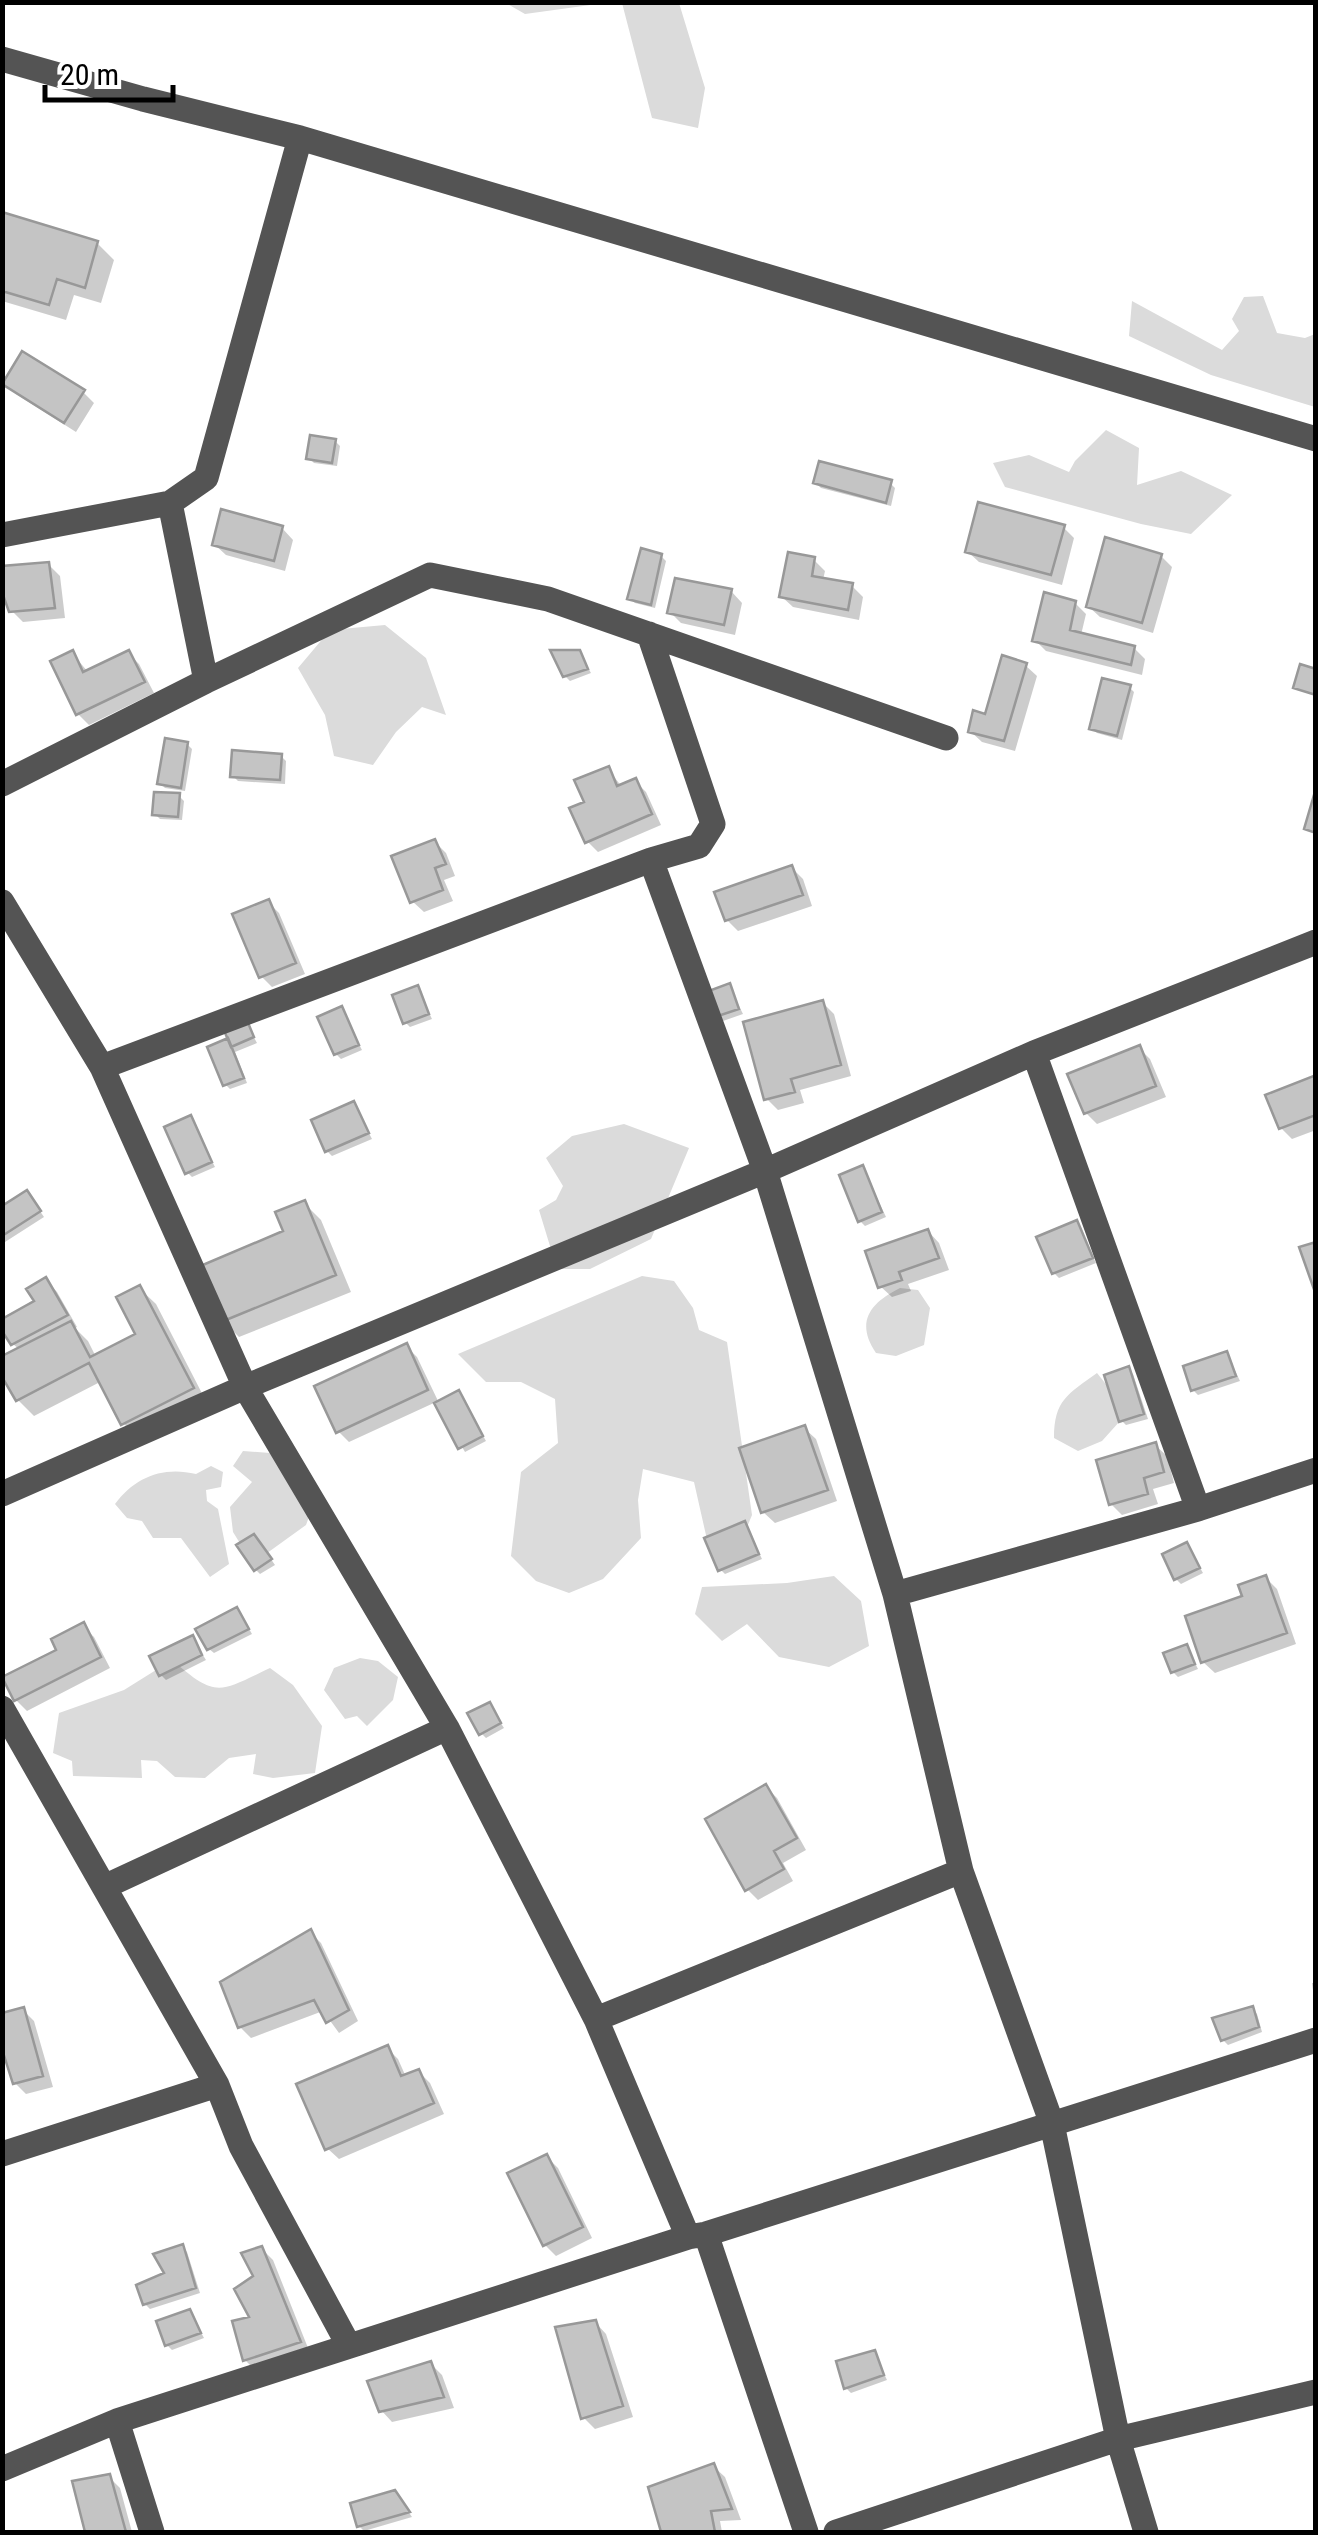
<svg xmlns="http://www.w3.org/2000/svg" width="1318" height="2535" font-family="'Roboto Condensed',sans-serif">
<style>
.green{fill:#dbdbdb}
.shadow{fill:#0003}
.building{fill:#c4c4c4;stroke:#989898;stroke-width:2.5}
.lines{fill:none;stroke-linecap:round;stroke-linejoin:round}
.minor{stroke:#545454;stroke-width:25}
</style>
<rect width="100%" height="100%" fill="#fff"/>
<!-- green -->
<path class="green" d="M506,3H605L525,14Z
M622,3H679L705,88L698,128L652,118Z
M1263,296L1277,333L1305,338L1315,334V407L1211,375L1129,336L1132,301L1222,350L1239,331L1232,319L1244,297Z
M1106,430L1139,448L1137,485L1181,471L1232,495L1191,534L1141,524L1005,487L993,463L1029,455L1069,472L1075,461Z
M385,625L426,658L446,715L422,707L396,732L373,765L334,756L325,715L298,668L330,630Z
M624,1124L689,1148L651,1239L590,1269H557L539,1210L556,1200L563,1186L546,1158L572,1136Z
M642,1276L674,1281L693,1308L699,1330L727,1342L752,1515L740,1544H708L694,1482L643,1469L638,1500L641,1538L603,1579L569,1593L536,1581L511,1556L521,1472L558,1443L555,1399L521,1382H486L458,1354Z
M900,1288L918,1290L930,1308L924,1345L896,1356L876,1353C855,1322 870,1303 900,1288Z
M1097,1373L1113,1393L1120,1421L1102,1441L1078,1451L1054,1438C1054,1400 1068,1394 1097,1373Z
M243,1451L283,1454L314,1503L306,1525L263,1556L246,1553L233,1532L230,1507L252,1482L233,1466Z
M211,1466L223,1472L221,1487L206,1490L207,1501L218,1509L229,1564L210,1577L181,1538H153L142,1521L127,1518L115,1504C135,1477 163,1466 196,1474Z
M834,1576L861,1601L869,1646L829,1667L779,1657L747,1624L722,1641L695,1614L702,1587L787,1583Z
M360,1658L378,1661L398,1677L393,1700L367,1726L357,1716L345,1719L324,1690L334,1668Z
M172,1660C217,1699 219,1692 270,1668L293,1685L322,1726L315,1773L273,1778L253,1774L256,1754L229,1758L205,1778L175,1777L157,1761L141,1760L142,1778L73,1776L72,1761L53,1753L59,1713L124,1690Z"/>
<!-- shadow -->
<path class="shadow" d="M2,214L97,243L114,260L101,303L74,295L66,320L2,301Z
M5,383L83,392L94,403L76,432L16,394Z
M335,441L340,446L337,466L314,463L309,458Z
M816,483H890L895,488L891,506L821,488Z
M1063,527L1074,538L1062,585L979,562L967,551Z
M282,528L293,540L285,571L226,555L214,544Z
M661,556L666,561L655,608L635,603L630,598Z
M1161,556L1172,567L1153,633L1100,617L1088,606Z
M814,560L825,571L823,580L852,586L863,597L859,620L793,607L781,596Z
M48,564L60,576L65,618L23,622L11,610Z
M731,591L742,603L735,635L681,623L670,612Z
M1075,603L1086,614L1081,635L1134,648L1145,659L1142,675L1046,651L1035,640Z
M579,652L591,673L570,681L565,676Z
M72,653L88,672L128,653L139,664L154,693L89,725L78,714Z
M1025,665L1037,676L1015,751L982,742L970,731L987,717Z
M1129,687L1134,692L1122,740L1097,733L1092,728Z
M187,744L192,749L185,791L165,788L160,783Z
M281,756L286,761L285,784L238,781L233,776Z
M608,769L622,787L635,781L646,792L661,825L598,852L587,841V803Z
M179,796L184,801L182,820L160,819L155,814Z
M435,842L446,853L455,876L444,880L453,901L424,912L412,901Z
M792,868L803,879L812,906L738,931L727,920Z
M268,902L279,913L305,974L272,987L261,976Z
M729,986L743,1014L723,1021L718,1016Z
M417,988L432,1019L410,1027L405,1022Z
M823,1003L834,1014L851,1076L800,1090L804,1103L778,1110L767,1099Z
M341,1009L362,1050L341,1059L336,1054Z
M245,1021L257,1043L235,1052L247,1083L230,1089L225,1084L231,1039Z
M1139,1048L1150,1059L1166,1097L1097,1124L1086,1113Z
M1316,1078V1130L1292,1139L1281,1128Z
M354,1104L372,1139L332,1156L327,1151Z
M190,1118L215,1167L192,1177L187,1172Z
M863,1168L886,1217L865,1226L860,1221Z
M31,1198L44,1217L5,1242L2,1209Z
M304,1203L321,1220L351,1292L239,1337L223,1321Z
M1076,1223L1096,1263L1059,1278L1054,1273Z
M928,1231L939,1243L949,1270L908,1284L911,1291L892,1297L880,1286Z
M46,1280L57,1292L77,1327L75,1328L88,1341L96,1357L139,1335V1288L156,1304L208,1405L140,1440L123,1423L102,1381L34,1416L18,1400L20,1350L13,1344Z
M406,1346L417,1357L439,1403L459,1393L486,1441L465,1452L436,1402L349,1442L338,1431Z
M1227,1354L1240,1381L1198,1395L1193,1390Z
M1128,1369L1133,1374L1148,1419L1126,1425L1121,1420Z
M804,1428L816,1439L837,1501L775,1523L763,1512Z
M1155,1445L1167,1456L1174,1483L1153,1489L1158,1504L1122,1515L1111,1504Z
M745,1524L762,1559L725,1574L720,1569Z
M259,1542L275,1565L260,1574L256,1570Z
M1187,1545L1203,1573L1181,1584L1176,1579Z
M1266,1578L1277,1589L1296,1644L1215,1673L1203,1662L1245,1598Z
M241,1615L252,1634L214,1653L209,1649Z
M83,1626L94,1637L110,1668L27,1711L16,1700Z
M192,1638L206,1660L166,1680L161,1675Z
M1187,1647L1198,1669L1178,1677L1173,1672Z
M489,1705L504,1728L486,1738L481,1733Z
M766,1787L777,1798L806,1850L783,1863L793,1881L758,1900L747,1889Z
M310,1932L321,1943L358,2021L339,2033L323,2011L251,2038L240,2027Z
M1312,1983H1316V2006H1315Z
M1252,2009L1257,2014L1262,2032L1228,2045L1223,2040Z
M23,2010L34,2021L53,2087L26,2094L15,2083L7,2055L2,2056V2015Z
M387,2048L398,2059L406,2077L419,2072L430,2083L444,2114L339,2159L327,2148Z
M547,2157L558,2168L592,2238L556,2256L545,2245Z
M182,2247L187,2252L200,2293L150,2309L145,2304Z
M262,2249L273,2260L310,2353L256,2371L245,2360Z
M190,2312L204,2338L172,2350L167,2345Z
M595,2322L606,2334L633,2417L595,2429L584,2418Z
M874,2353L887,2380L851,2393L846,2388Z
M431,2364L442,2375L454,2408L392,2422L381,2410Z
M713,2466L725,2477L741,2520L720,2521L722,2532H663L651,2489Z
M109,2477L120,2488L132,2532H88L75,2483Z
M399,2498L412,2517L364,2531L359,2526Z"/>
<!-- building -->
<path class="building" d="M2,212L98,241L85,288L57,279L49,305L2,291Z
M22,351L85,390L64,423L2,384Z
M310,435L336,439L332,463L306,459Z
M819,461L892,480L886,503L813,483Z
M978,502L1065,525L1051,575L965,552Z
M221,509L283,526L274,561L212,545Z
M1105,537L1162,554L1142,623L1086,607Z
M641,548L662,554L651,605L627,599Z
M788,552L815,557L812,576L853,583L848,610L779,597Z
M49,562L55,608L9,612L2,592V566Z
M675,578L732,589L724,625L667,613Z
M1044,592L1076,601L1070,630L1135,646L1131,665L1032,641Z
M73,650L83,672L129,650L145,682L76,715L50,661Z
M550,650H580L588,669L563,677Z
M1002,655L1027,663L1004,741L968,732L973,710L985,714Z
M1300,664L1316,669V695L1293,688Z
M1102,678L1131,685L1117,736L1089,729Z
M165,738L188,742L181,788L157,784Z
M232,750L282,754L280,780L230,777Z
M609,766L617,786L636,778L652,814L585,843L569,808L584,802L574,780Z
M1316,788V833L1304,829Z
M154,792L180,793L178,817L152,815Z
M435,839L446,864L435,868L443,890L410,903L391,856Z
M792,865L803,895L725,921L714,892Z
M269,899L296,963L259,978L232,914Z
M730,983L739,1009L715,1017L706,992Z
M418,985L429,1014L403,1024L392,995Z
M823,1000L841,1065L791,1079L795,1092L764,1100L743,1022Z
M342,1006L359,1045L334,1055L317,1017Z
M246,1018L254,1037L231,1047L223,1028Z
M228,1038L244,1078L223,1086L207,1047Z
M1140,1045L1156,1086L1084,1114L1067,1074Z
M1316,1075V1115L1279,1129L1265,1095Z
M354,1101L369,1133L325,1152L311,1120Z
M191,1115L212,1162L185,1174L164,1127Z
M863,1165L882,1212L858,1222L839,1175Z
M27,1190L41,1211L2,1236V1206Z
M305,1200L336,1275L221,1322L198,1267L283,1231L275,1212Z
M1077,1220L1093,1258L1052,1274L1036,1237Z
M928,1229L939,1258L899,1272L902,1280L878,1288L865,1251Z
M1316,1242V1295L1299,1247Z
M46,1277L68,1315L11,1345L2,1331V1319L34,1301L26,1289Z
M140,1285L194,1388L121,1425L89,1363L16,1401L2,1377V1356L71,1321L90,1357L135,1334L116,1297Z
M407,1343L428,1390L336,1433L314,1386Z
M1227,1351L1236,1376L1191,1391L1183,1366Z
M1129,1366L1144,1414L1119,1422L1104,1375Z
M459,1390L483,1436L458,1449L434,1403Z
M805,1425L828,1490L761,1513L739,1448Z
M1156,1442L1164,1472L1144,1478L1148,1494L1109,1505L1096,1460Z
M745,1521L759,1554L718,1571L704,1538Z
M254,1534L272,1559L254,1571L236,1545Z
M1187,1542L1200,1568L1174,1580L1162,1554Z
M1266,1575L1287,1633L1201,1663L1185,1616L1242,1596L1238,1585Z
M237,1607L249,1629L207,1650L195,1629Z
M84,1622L101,1657L14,1701L2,1677L56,1650L51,1639Z
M193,1635L202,1655L159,1676L149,1656Z
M1187,1644L1195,1664L1171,1673L1163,1653Z
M490,1702L501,1723L479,1735L467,1713Z
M766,1784L797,1838L774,1851L784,1869L745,1891L705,1819Z
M311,1929L349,2010L326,2023L314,2000L238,2028L220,1982Z
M1253,2006L1259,2027L1221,2041L1212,2018Z
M24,2007L43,2076L13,2084L2,2049V2013Z
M388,2045L401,2076L419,2069L434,2103L325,2150L296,2084Z
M547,2154L583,2227L543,2246L507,2173Z
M183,2244L196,2288L143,2305L136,2285L164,2273L153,2254Z
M262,2246L301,2342L243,2361L232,2321L249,2317L234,2289L253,2276L241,2253Z
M190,2309L201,2333L165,2346L156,2321Z
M596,2320L623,2406L581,2419L555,2327Z
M875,2350L884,2375L844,2389L836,2361Z
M431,2361L444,2397L379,2412L367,2381Z
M714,2463L732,2509L711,2511L715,2532H661L648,2487Z
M110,2474L126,2532H85L72,2481Z
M395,2490L410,2512L357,2527L350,2503Z"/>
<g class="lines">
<!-- minor -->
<path class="minor" d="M2,59L143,99L300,138L1316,439
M170,503L206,681
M2,535L170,503L206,478L300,138
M2,784L206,681L430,575L548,599L946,738
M651,860L765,1171L895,1594L961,1871L1052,2124L1118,2439L1146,2532
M2,902L102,1067L245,1387L447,1728L596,2019L688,2237
M1034,1053L1198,1509
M102,1067L651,860L699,846L713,824L649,634
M2,1494L245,1387L765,1171L1034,1053L1316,942
M895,1594L1198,1509L1316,1470
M2,1708L217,2085L241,2146L349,2346
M104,1887L447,1728
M596,2019L961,1871
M2,2154L217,2085
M706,2234L806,2532
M117,2421L152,2532
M2,2469L117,2421L688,2237L706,2234L1316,2040
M836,2532L1118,2439L1316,2392"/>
</g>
<!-- border -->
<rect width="1318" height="2535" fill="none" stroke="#000000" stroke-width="10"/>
<!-- scale -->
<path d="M45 85v15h128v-15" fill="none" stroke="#000000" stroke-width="5"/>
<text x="60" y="85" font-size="30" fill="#000000" stroke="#ffffff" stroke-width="8" paint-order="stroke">20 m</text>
</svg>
